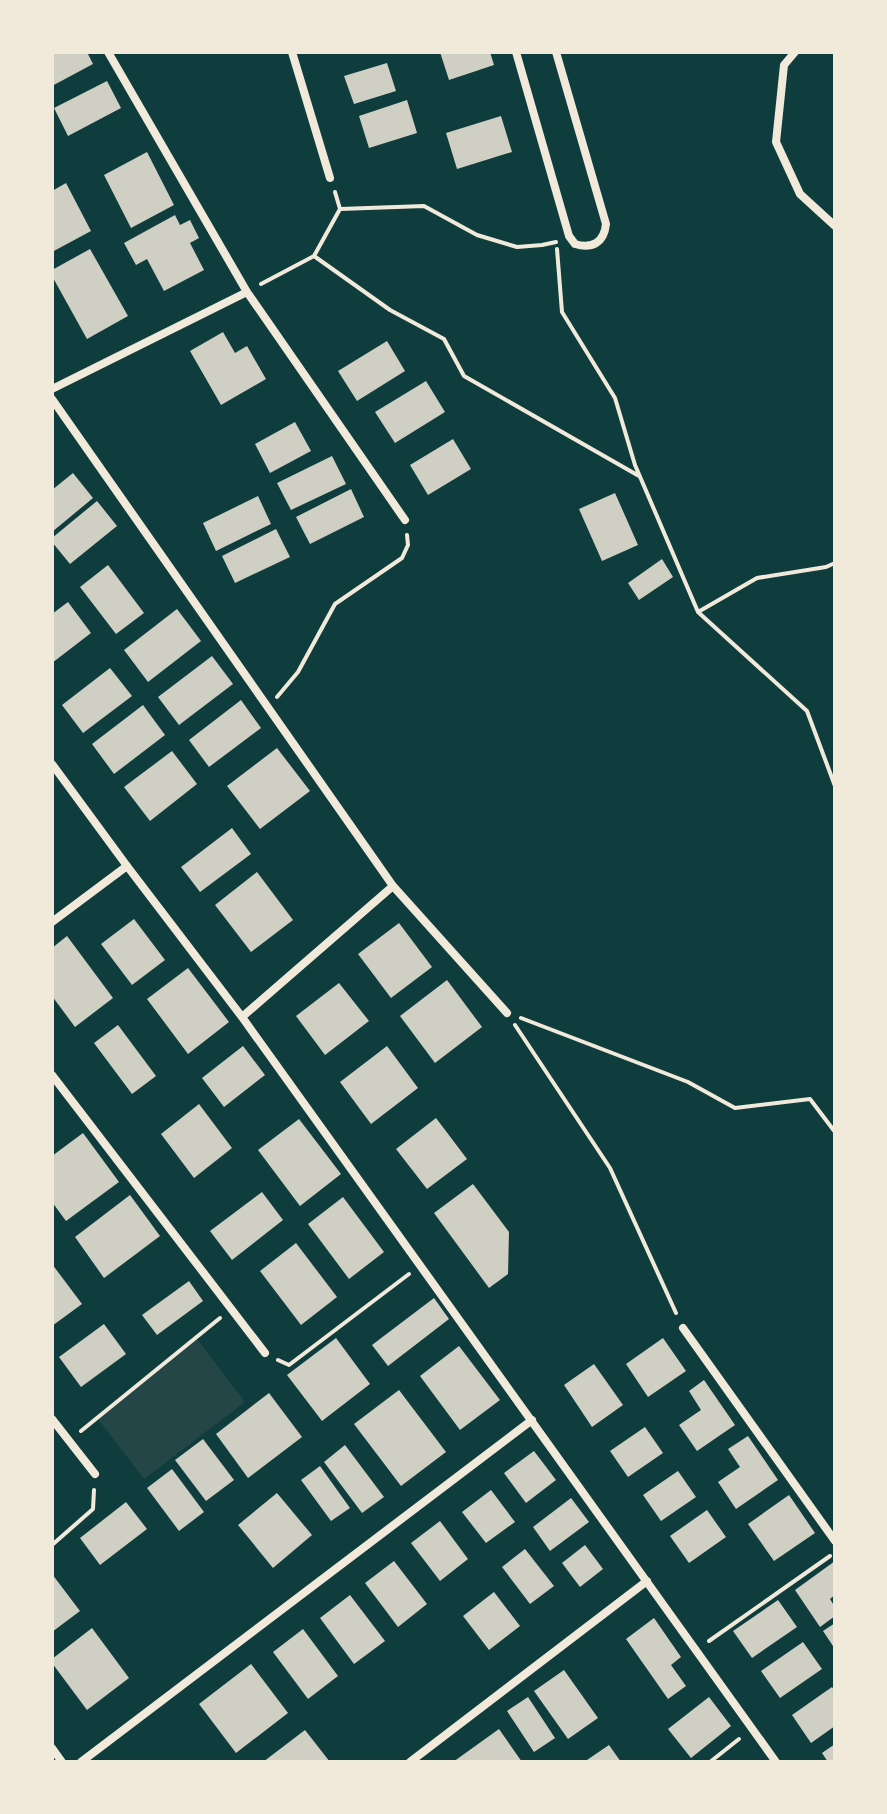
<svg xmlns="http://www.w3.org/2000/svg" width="887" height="1814" font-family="Raleway,sans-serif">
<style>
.green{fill:#244646}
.building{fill:#cfcfc3}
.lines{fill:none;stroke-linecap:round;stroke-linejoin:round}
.path{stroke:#f1e9da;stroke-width:4}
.minor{stroke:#f1e9da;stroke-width:8}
</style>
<rect width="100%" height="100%" fill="#0f3d3e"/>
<!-- green -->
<path class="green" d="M197,1339L245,1402L144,1479L96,1416Z"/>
<!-- building -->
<path class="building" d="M52,52H87L93,64L52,86Z
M440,52H490L494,65L449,80Z
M387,63L396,91L354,104L344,76Z
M107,81L121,108L68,136L54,108Z
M407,100L417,133L369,148L359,116Z
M501,116L512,152L457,169L446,133Z
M147,152L174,205L131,228L104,175Z
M66,183L91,231L52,252V191Z
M175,215L180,225L190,220L199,238L190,243L204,270L164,291L147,259L136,265L124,243Z
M90,249L128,316L87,339L52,276V270Z
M223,332L235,353L247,346L266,379L221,405L190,351Z
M387,341L405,371L357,401L338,371Z
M426,381L445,412L395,443L375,412Z
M295,422L311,451L270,473L255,444Z
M453,439L471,469L428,495L410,465Z
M332,456L346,484L291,510L277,483Z
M73,473L93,498L52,532V490Z
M351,489L364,517L310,544L296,517Z
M615,493L638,545L602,561L579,509Z
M258,496L271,524L216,551L203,523Z
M97,501L117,526L70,564L52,542V538Z
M276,529L290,557L235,583L222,556Z
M662,559L673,577L639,600L628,583Z
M108,565L144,613L116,634L80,587Z
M68,602L91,633L52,663V614Z
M177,609L201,641L148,682L124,650Z
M212,656L233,684L179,725L158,697Z
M110,668L132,696L83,733L62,705Z
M241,700L261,728L209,767L189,740Z
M143,705L165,735L114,774L92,744Z
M277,748L310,791L260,829L227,786Z
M172,751L197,784L150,821L124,787Z
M232,828L251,854L200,892L181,867Z
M257,872L293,920L251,952L215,905Z
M134,919L165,960L132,985L101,944Z
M399,923L432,967L391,998L358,954Z
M67,936L113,998L75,1027L52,996V948Z
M188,968L229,1022L188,1054L147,999Z
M447,980L482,1027L435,1063L400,1016Z
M339,983L369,1021L325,1055L296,1016Z
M118,1025L156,1076L132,1094L94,1043Z
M243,1046L265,1075L224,1107L202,1078Z
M387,1046L418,1088L371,1124L340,1082Z
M199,1104L232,1148L194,1178L161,1134Z
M436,1118L467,1159L427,1189L396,1149Z
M299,1119L341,1174L300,1206L258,1150Z
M83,1133L119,1182L66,1221L52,1202V1156Z
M473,1184L509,1232L508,1274L489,1288L434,1213Z
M262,1192L283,1220L232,1260L210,1231Z
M130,1195L160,1236L104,1278L75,1237Z
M343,1197L384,1252L349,1279L308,1224Z
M296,1243L337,1297L301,1325L260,1271Z
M52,1264L82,1304L52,1326Z
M189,1281L203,1301L157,1335L142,1315Z
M434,1298L449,1319L388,1366L372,1345Z
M104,1324L126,1354L81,1387L59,1357Z
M336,1338L370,1384L322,1421L287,1375Z
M663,1338L686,1371L648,1397L626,1364Z
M459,1346L500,1400L460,1430L420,1376Z
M594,1364L623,1405L592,1427L564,1385Z
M704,1380L735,1425L697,1451L679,1425L701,1410L689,1391Z
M399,1390L446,1452L401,1486L354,1424Z
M269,1393L302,1437L248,1478L216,1434Z
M645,1427L663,1453L628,1477L610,1451Z
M748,1436L778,1480L736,1509L718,1482L740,1467L728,1449Z
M203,1439L234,1480L206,1501L175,1460Z
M345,1445L384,1497L362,1513L324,1462Z
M534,1451L556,1480L526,1503L504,1473Z
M320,1466L350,1508L331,1521L301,1480Z
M172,1469L204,1512L179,1531L147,1488Z
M678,1471L696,1497L661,1521L643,1495Z
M491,1490L515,1522L486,1543L462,1512Z
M277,1493L312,1535L273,1568L238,1525Z
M789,1495L815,1533L774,1561L748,1524Z
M571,1498L589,1522L550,1551L533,1527Z
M126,1502L147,1529L100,1565L80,1538Z
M707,1510L726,1537L689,1563L670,1536Z
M440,1521L468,1559L440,1581L411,1543Z
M585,1545L603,1569L580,1587L562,1563Z
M525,1549L554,1586L530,1604L502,1567Z
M394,1561L427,1604L398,1627L365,1583Z
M835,1561V1595L830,1599L835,1607V1616L820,1627L795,1590Z
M52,1574L80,1611L52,1632Z
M494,1592L520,1626L489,1650L463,1616Z
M350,1595L385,1641L354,1664L320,1618Z
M778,1600L797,1627L752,1658L733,1631Z
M654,1618L681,1657L671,1665L686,1686L668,1699L626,1639Z
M835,1623V1649L823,1631Z
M92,1628L129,1678L87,1710L52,1663V1659Z
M303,1629L338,1676L308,1699L273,1652Z
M803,1642L822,1669L780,1698L761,1671Z
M251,1664L288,1713L236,1753L199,1704Z
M564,1670L598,1718L568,1739L534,1691Z
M832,1687L835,1692V1726L811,1743L792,1715Z
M528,1697L555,1738L534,1752L507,1711Z
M709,1697L731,1726L691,1758L668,1729Z
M499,1729L522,1762H453Z
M305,1730L330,1762H263Z
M835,1744V1762H828L822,1753Z
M609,1745L621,1762H584Z"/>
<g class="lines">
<!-- path -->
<path class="path" d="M340,209L424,206L477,235L517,247L542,245L556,242
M557,249L562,312L615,398L635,465L698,612L807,711L835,786
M314,256L390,310L444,339L464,376L639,476
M261,284L314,256L340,209L335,192
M698,612L757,578L826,567L835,563
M277,697L298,672L335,604L402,558L408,545L407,535
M521,1018L688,1082L735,1108L810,1099L835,1132
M515,1025L610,1168L676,1313
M278,1360L289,1365L409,1274
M81,1431L220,1318
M52,1545L93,1509L94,1490
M709,1641L830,1556
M710,1762L739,1739"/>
<!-- minor -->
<path class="minor" d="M108,52L247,292L405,520
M292,52L330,178
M516,52L569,236L575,244C592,249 604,243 606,224L556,52
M795,52L784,65L776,142L800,194L835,226
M52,389L247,292
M52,399L393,886L507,1013
M52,764L127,866L242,1017L776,1762
M52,922L127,866
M242,1017L393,886
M52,1075L265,1353
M683,1328L835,1541
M52,1419L95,1474
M52,1748L62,1762
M81,1762L532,1420
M410,1762L647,1581"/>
</g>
<!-- border -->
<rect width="887" height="1814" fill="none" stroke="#f1e9da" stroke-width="108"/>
</svg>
